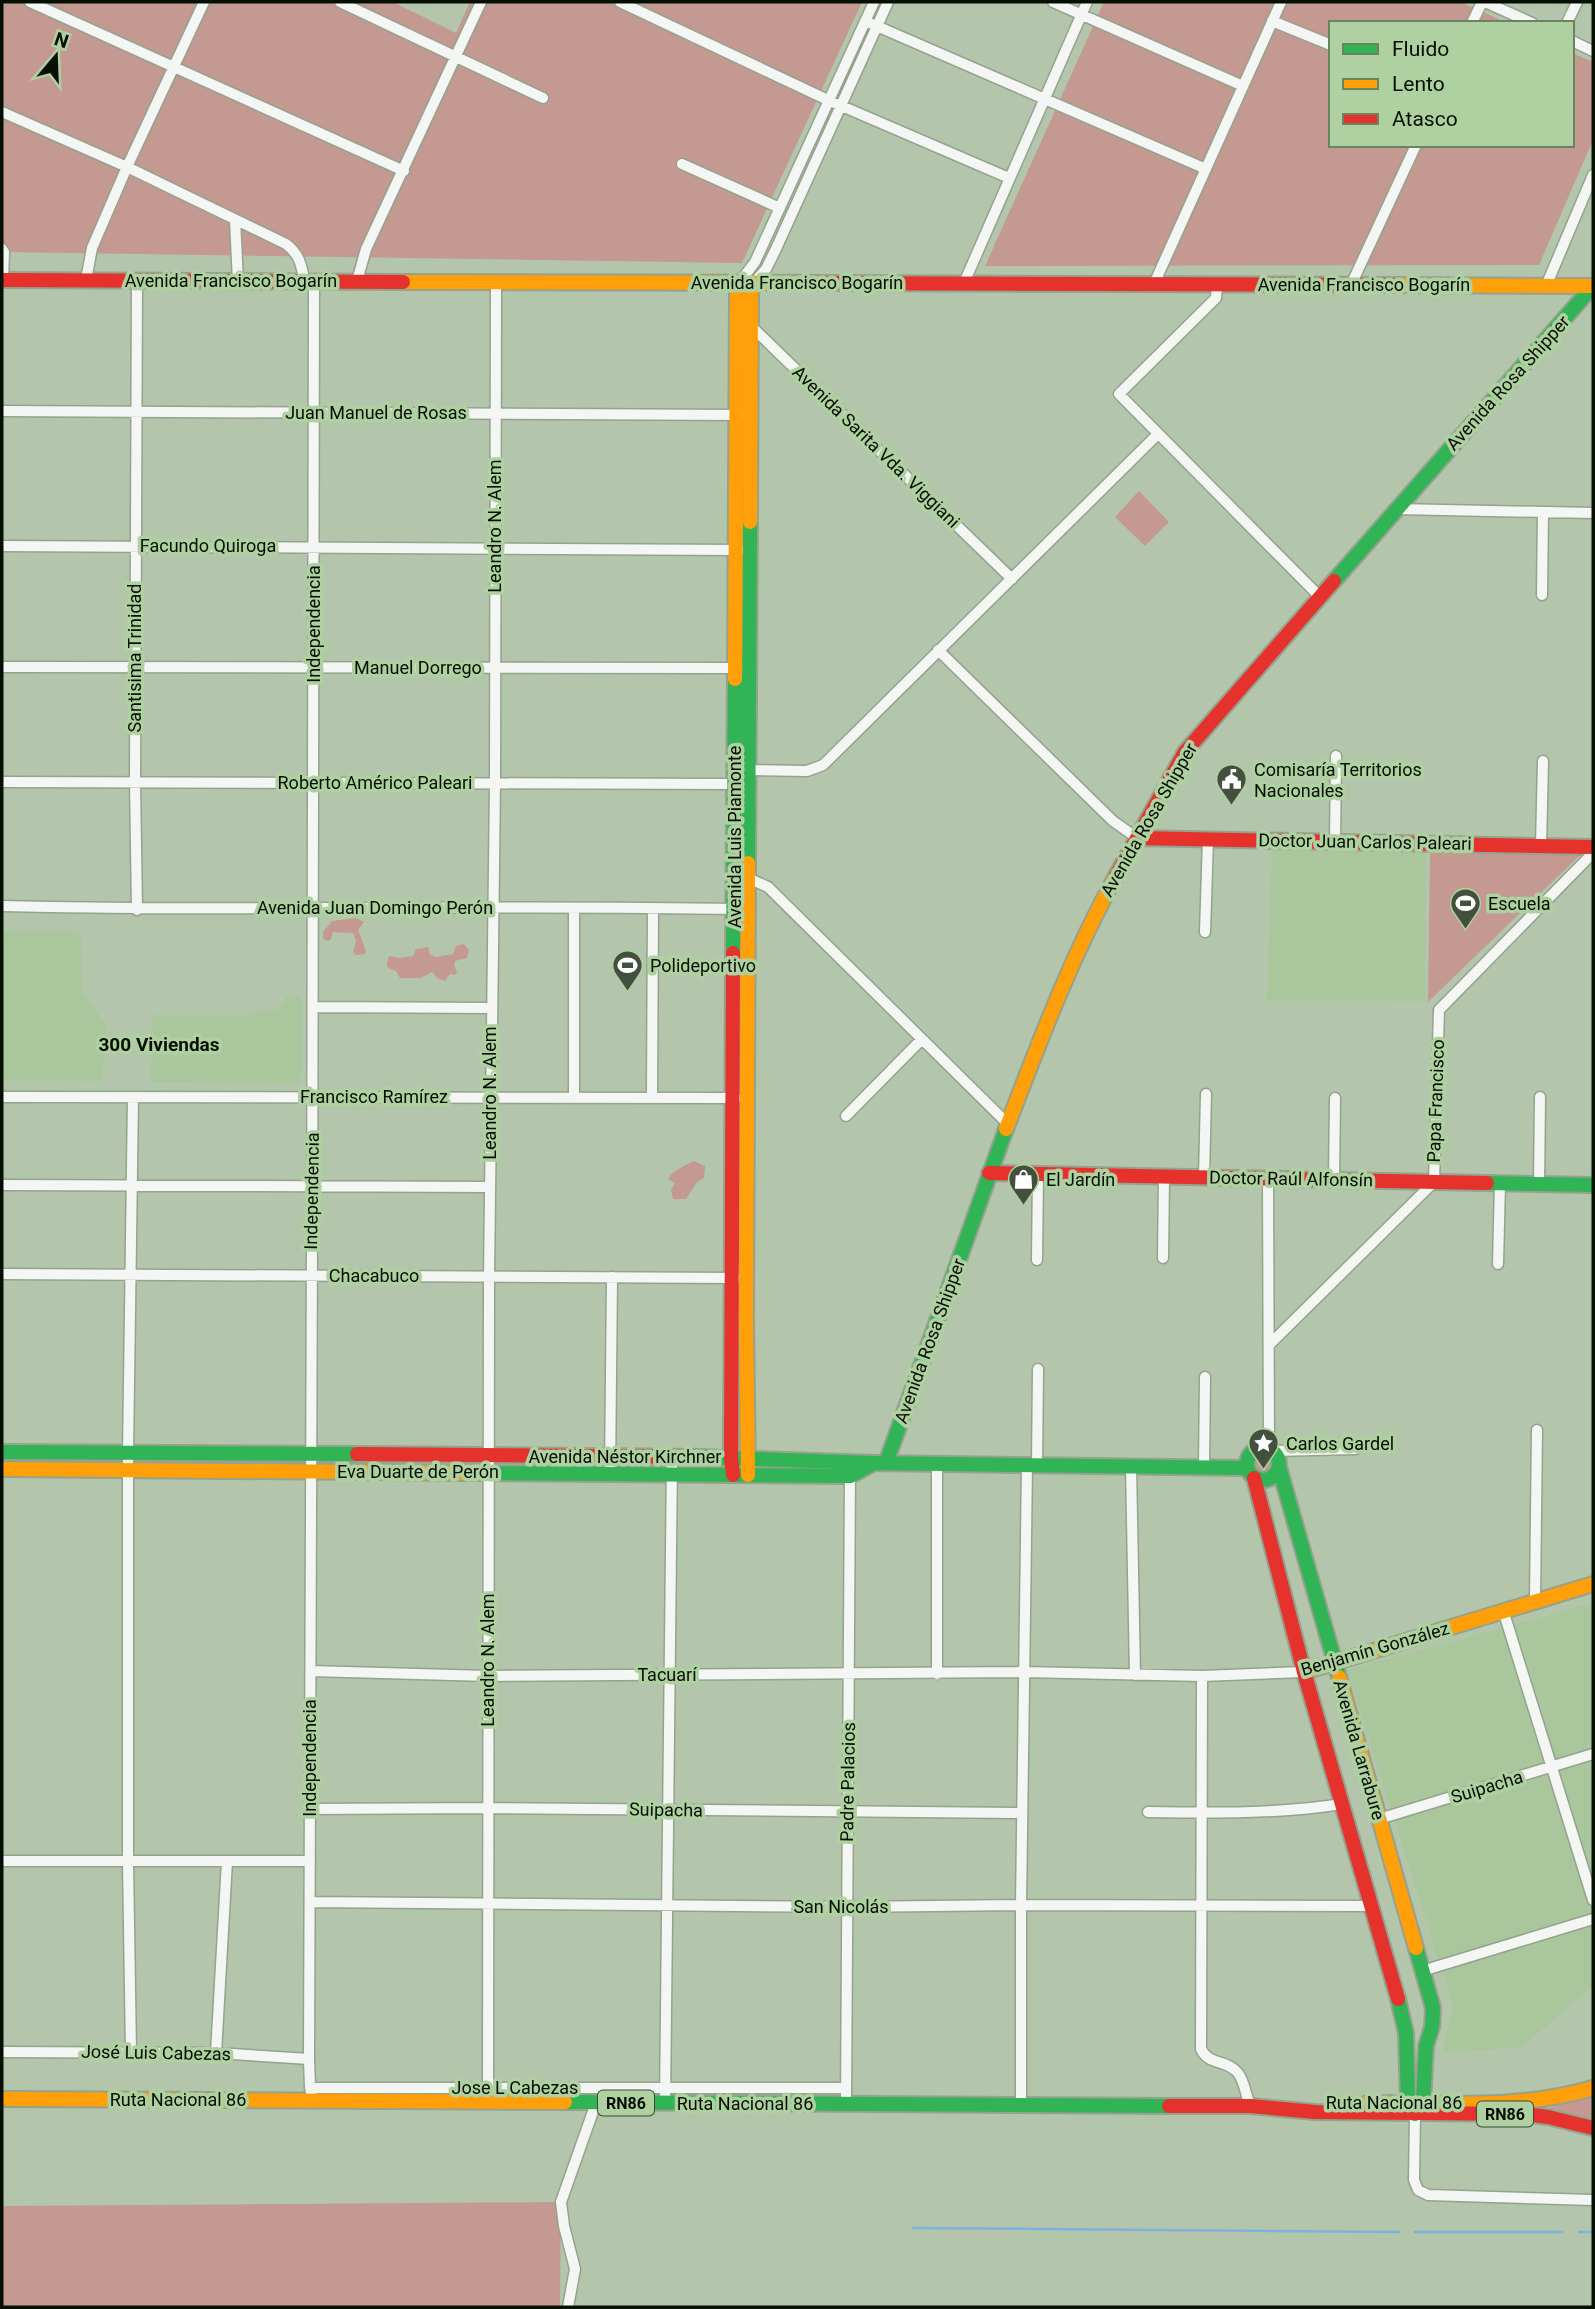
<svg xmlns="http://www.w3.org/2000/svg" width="1595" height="2309" font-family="Roboto,sans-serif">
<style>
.built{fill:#a9c69d}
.green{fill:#c39992}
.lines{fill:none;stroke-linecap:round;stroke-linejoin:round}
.stream{stroke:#80b0e1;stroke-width:2.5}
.street-casing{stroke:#94a28e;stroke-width:13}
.fast-casing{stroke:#94a28e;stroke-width:18}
.slow-casing{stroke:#94a28e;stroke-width:18}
.jam-casing{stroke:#94a28e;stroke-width:18}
.street{stroke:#f4f6f3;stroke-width:10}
.fast{stroke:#30b455;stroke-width:14}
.slow{stroke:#ff9f0a;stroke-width:14}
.jam{stroke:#e5322d;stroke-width:14}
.labels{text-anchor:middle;stroke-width:7;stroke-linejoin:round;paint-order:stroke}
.shield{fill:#afd0a1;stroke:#394a32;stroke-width:2}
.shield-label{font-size:16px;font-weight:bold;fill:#061002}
.street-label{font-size:18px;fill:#061002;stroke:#afd0a1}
.poi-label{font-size:18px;fill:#061002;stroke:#afd0a1;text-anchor:start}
.neighbourhood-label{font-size:19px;font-weight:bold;fill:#061002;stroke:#afd0a1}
</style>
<rect width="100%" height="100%" fill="#b3c6ac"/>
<!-- built -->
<path class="built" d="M1272,849L1426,853L1425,1001L1267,1000Z
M2,931H73L81,935L82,992L106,1025L102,1081L2,1080Z
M287,996H298L302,1003L301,1078L295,1084L151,1082L152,1015L243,1017L251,1011H278Z
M1593,1603V1986L1522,2047L1442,2053L1453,2005L1347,1670Z"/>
<!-- green -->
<path class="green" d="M2,2H393L456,33L470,2H862L742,263L2,252Z
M1104,2H1461L1507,23H1331V145H1572V53L1593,62V140L1539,265L985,266Z
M1139,491L1169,522L1145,546L1115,517Z
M1430,853L1581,854L1428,1002Z
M356,918L364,922L358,930L366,951L365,954L356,955L353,952L356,941L353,933L333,932L331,939L328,941L323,939V932L332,921Z
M464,944L469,950L467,958L455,961L454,965L457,972L455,975L450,974L445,981L437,978L432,972L421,978H400L396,971L388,968L387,964L389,956L400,958L413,956L416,949L428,947L430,955L437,957L453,954L456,946Z
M694,1161L705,1166L704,1178L697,1182L686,1199H673L671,1190L675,1183L668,1179C670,1172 686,1165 694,1161Z
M1251 1466a11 11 0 1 1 22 0a11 11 0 1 1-22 0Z
M1593,2094V2119L1549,2108Z
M561,2202L560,2307H2V2206Z"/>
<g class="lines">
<!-- stream -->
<path class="stream" d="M913,2228L1399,2232
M1415,2232H1562
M1579,2232H1593"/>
<defs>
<path id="street" d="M30,2L404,171
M340,2L543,98
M620,2L830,101L1009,178
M1053,2L1243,86
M1485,2L1532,23
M865,21L1206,169
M1272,21L1331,45
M1472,23L1482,2
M1567,23L1577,2
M1572,41L1593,51
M2,112L127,167L286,244C299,254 302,265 304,281
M682,164L780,208
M235,220L238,281
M2,249L4,252L3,280
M86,280L92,248L127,167L204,2
M137,280L135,782L137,910
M357,281L366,249L481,2
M739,283L755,262L874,2
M754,283L766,269L775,251L888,2
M964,283L1087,2
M1154,284L1281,2
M1217,284L1216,298L1119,394L1320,597
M1351,285L1416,145
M1546,286L1593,175
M737,320L751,326L1012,579
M2,411L740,415
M1396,509L1593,513
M2,546L739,550
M1542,595L1543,512
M938,650L1113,821L1137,838
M2,667L738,668
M743,770L807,771L823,765L1158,434
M2,782L740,784
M1335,841L1336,756
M1541,846L1543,761
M734,875L748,878L768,887L1008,1124
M2,906C247,912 492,904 737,909
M574,909V1097
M1205,932L1208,838
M313,1007L491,1008
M2,1097L736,1098
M652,1097L653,909
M846,1116L922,1039
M1204,1177L1206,1094
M1268,1179L1269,1449
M1334,1180L1335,1098
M1539,1184L1540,1097
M2,1185L490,1187
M1163,1258L1164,1177
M1037,1260L1038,1174
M1498,1264L1500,1183
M2,1274L736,1278
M1270,1344L1434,1182L1439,1010L1593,853
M1273,1451L1355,1449
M937,1464V1674
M1037,1465L1038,1369
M1131,1466L1135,1675
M1204,1467L1205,1377
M610,1474L612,1277
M1535,1600L1537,1430
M1503,1610L1593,1900
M311,1671L488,1676L1024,1672L1202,1676L1304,1672
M1202,1676L1201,2049C1209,2066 1227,2059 1238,2073C1245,2082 1246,2096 1250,2106
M310,1809L488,1808L1022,1813
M1148,1812C1212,1813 1278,1814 1342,1804
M1379,1819L1593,1754
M2,1861H310
M310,1902L847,1907L1021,1905L1371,1906
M1422,1971L1593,1919
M2,2052L216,2053L309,2059
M131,2053L128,1861V1454L133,1097
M216,2053L227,1861
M310,2088H846
M313,2101L310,2088L309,2059C311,1466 314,874 314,281
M488,2102L489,1277L495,783L496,282
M665,2103L672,1458
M846,2104L850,1472
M1021,2105V1905L1027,1465
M1415,2114L1414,2180L1418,2190L1428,2195L1593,2200
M568,2307L575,2269L564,2226L561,2202L596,2103"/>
<path id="fast" d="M1334,581L1593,286
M748,863L750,522
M733,953L735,679
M1487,1183L1593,1185
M1247 1464a16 16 0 1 1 32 0a16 16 0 1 1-32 0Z
M2,1452L357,1454
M698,1457L874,1463L1247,1468
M886,1463L1006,1129
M1279,1467L1339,1677
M479,1473L850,1476L874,1463
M1398,1999L1406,2033L1408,2102L1415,2114L1423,2102L1426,2046L1432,2027L1433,2008L1416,1948
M565,2102L1169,2106"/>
<path id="slow" d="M403,282L826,283
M1394,285L1593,286
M750,522L751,294L754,283
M735,679L737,294L739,283
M1006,1129C1039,1043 1071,957 1116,876
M2,1469L479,1473
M748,1475L746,1319L748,863
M1304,1672L1593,1584
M1339,1677L1416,1948
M2,2099L565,2102
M1367,2103C1443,2103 1519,2110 1593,2088"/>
<path id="jam" d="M2,280L403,282
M826,283L1394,285
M1137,838L1593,847
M1116,876L1185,752L1334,581
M989,1173L1487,1183
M357,1454L698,1457
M733,1475L731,1458L733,953
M1254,1478L1304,1672L1398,1999
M1169,2106H1250L1315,2112L1525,2114L1548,2117L1593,2128"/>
</defs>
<!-- street casing -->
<use href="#street" class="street-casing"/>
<!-- fast casing -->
<use href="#fast" class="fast-casing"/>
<!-- slow casing -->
<use href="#slow" class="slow-casing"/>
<!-- jam casing -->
<use href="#jam" class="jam-casing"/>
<!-- street -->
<use href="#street" class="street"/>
<!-- fast -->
<use href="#fast" class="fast"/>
<!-- slow -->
<use href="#slow" class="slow"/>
<!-- jam -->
<use href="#jam" class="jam"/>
</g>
<!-- icons -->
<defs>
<symbol id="civic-pin" viewBox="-11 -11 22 30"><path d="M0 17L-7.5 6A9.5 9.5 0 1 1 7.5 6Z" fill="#43503d" stroke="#afd0a1"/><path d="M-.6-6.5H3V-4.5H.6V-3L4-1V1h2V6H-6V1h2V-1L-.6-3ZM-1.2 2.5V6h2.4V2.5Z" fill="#fff"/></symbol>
<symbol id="stadium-pin" viewBox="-11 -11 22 30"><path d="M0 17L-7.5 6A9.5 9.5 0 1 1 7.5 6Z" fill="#43503d" stroke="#afd0a1"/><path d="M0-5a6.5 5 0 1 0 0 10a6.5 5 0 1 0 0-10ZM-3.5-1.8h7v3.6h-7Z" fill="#fff"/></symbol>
<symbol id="shop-pin" viewBox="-11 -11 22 30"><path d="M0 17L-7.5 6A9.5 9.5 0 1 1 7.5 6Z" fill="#43503d" stroke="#afd0a1"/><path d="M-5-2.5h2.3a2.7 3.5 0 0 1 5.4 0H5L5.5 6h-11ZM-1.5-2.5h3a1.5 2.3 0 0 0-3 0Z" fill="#fff"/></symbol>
<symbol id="sight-pin" viewBox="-11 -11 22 30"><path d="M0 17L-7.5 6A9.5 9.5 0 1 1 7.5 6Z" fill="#43503d" stroke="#afd0a1"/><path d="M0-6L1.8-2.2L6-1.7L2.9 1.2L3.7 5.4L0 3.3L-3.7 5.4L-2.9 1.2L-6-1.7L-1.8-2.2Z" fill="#fff"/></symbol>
</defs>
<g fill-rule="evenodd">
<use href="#civic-pin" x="1214" y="762" width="35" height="47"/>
<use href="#stadium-pin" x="1448" y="886" width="35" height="47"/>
<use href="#stadium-pin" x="610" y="948" width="35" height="47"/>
<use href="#shop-pin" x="1006" y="1162" width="35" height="47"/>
<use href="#sight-pin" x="1246" y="1426" width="35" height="47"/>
</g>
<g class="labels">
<!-- shield labels -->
<g class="shield">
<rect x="598" y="2090.5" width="56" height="25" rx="5"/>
<rect x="1477" y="2101.5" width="56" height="25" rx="5"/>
</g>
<g class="shield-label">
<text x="626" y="2109">RN86</text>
<text x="1505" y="2120">RN86</text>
</g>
<!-- street labels -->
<g class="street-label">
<text x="231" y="287">Avenida Francisco Bogarín</text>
<text x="797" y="289">Avenida Francisco Bogarín</text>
<text x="1364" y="291">Avenida Francisco Bogarín</text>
<text transform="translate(1508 383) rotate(-48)" y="6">Avenida Rosa Shipper</text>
<text x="376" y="419">Juan Manuel de Rosas</text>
<text transform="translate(876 447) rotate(44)" y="6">Avenida Sarita Vda. Viggiani</text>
<text transform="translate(495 526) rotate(-90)" y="6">Leandro N. Alem</text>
<text x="208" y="552">Facundo Quiroga</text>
<text transform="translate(314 624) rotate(-90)" y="6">Independencia</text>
<text transform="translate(135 658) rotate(-90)" y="6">Santisima Trinidad</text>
<text x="418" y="674">Manuel Dorrego</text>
<text x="375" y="789">Roberto Américo Paleari</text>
<text transform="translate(1149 820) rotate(-60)" y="6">Avenida Rosa Shipper</text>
<text transform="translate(735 837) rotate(-90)" y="6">Avenida Luis Piamonte</text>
<text transform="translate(1365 842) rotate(1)" y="6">Doctor Juan Carlos Paleari</text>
<text x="375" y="914">Avenida Juan Domingo Perón</text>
<text transform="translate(490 1093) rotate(-90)" y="6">Leandro N. Alem</text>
<text x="374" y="1103">Francisco Ramírez</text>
<text transform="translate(1436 1101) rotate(-88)" y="6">Papa Francisco</text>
<text transform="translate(1291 1179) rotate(1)" y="6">Doctor Raúl Alfonsín</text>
<text transform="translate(312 1191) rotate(-89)" y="6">Independencia</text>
<text x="374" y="1282">Chacabuco</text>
<text transform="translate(930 1341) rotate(-70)" y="6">Avenida Rosa Shipper</text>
<text x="625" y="1463">Avenida Néstor Kirchner</text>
<text x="418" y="1478">Eva Duarte de Perón</text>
<text transform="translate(1375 1649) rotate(-16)" y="6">Benjamín González</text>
<text transform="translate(488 1660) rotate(-90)" y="6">Leandro N. Alem</text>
<text x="667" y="1681">Tacuarí</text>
<text transform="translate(1359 1750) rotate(74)" y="6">Avenida Larrabure</text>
<text transform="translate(310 1758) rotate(-90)" y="6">Independencia</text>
<text transform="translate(848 1782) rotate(-89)" y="6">Padre Palacios</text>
<text transform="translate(1487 1787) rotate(-17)" y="6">Suipacha</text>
<text transform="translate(666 1810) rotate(1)" y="6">Suipacha</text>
<text x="841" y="1913">San Nicolás</text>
<text transform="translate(156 2053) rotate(1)" y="6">José Luis Cabezas</text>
<text x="515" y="2094">Jose L Cabezas</text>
<text x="178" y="2106">Ruta Nacional 86</text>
<text x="1394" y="2109">Ruta Nacional 86</text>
<text x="745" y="2110">Ruta Nacional 86</text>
</g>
<!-- poi labels -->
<g class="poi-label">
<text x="1254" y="776">Comisaría Territorios<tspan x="1254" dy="21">Nacionales</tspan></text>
<text x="1488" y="910">Escuela</text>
<text x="650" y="972">Polideportivo</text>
<text x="1046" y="1186">El Jardín</text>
<text x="1286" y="1450">Carlos Gardel</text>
</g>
<!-- neighbourhood labels -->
<g class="neighbourhood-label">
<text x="159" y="1051">300 Viviendas</text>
</g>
</g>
<!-- border -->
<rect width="1595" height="2309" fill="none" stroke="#061002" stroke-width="7"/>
<!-- legend -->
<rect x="1329" y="21" width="245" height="126" fill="#afd0a1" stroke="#6b8361" stroke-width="2"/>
<rect x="1343" y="44" width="35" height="10" fill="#30b455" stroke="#6b8361" stroke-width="2"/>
<text x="1392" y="56" font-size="21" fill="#061002">Fluido</text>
<rect x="1343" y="79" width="35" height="10" fill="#ff9f0a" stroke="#6b8361" stroke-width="2"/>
<text x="1392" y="91" font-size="21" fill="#061002">Lento</text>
<rect x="1343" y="114" width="35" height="10" fill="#e5322d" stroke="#6b8361" stroke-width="2"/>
<text x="1392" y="126" font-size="21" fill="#061002">Atasco</text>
<!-- north arrow -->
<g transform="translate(56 56) rotate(19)" stroke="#afd0a1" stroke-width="5" paint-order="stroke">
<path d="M0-5L12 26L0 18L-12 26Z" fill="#061002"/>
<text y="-10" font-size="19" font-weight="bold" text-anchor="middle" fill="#061002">N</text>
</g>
</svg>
